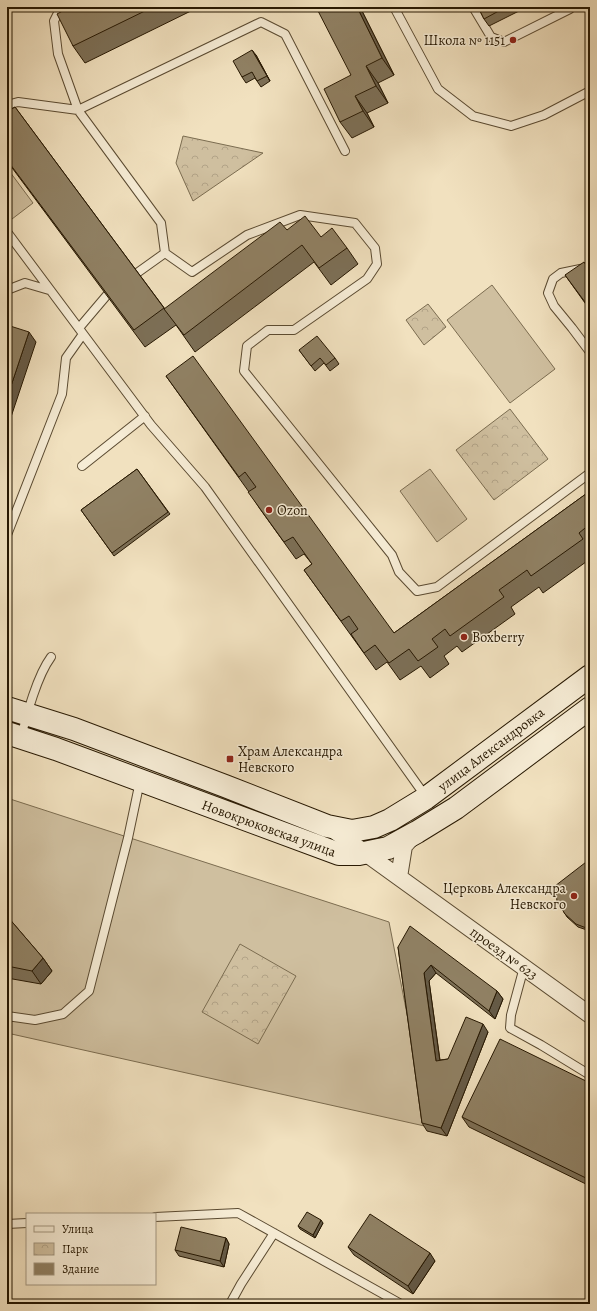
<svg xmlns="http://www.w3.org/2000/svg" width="597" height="1311" font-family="Alegreya,serif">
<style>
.grass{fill:#cfbf9f;stroke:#7b6c50}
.park{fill:url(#park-crowns);stroke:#7b6c50}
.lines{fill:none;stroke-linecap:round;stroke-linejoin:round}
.lane-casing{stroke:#5a4a31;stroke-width:10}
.street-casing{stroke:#5a4a31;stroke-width:18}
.secondary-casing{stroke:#271802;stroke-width:24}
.lane{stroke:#f6ecd5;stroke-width:8}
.street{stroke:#f6ecd5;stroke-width:16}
.secondary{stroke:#f6ecd5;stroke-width:22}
.wall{fill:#7c6f56;stroke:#271802}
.shaded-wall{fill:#655a46;stroke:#271802}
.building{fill:#908164;stroke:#271802}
.poi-dot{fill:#8f2418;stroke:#f6ecd5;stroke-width:1.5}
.labels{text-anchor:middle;stroke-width:3;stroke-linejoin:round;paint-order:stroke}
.poi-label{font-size:14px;fill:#271802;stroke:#f6ecd5;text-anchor:start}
.street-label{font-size:14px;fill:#271802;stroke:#f6ecd5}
</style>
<defs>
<pattern id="park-crowns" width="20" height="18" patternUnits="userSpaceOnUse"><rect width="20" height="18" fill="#cfbf9f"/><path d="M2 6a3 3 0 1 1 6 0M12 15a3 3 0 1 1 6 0" fill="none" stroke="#b2a387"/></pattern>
</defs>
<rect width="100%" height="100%" fill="#f1e1bf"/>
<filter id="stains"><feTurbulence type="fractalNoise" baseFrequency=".005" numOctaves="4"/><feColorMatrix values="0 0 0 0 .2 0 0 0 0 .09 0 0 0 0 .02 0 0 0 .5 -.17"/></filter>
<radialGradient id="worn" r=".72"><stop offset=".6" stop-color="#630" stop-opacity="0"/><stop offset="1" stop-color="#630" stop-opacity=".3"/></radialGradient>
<!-- grass -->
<path class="grass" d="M10,172L33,203L12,219L7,212V175Z
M492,285L555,369L510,403L447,320Z
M430,469L467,519L437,542L400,491Z
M7,798L389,922L429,1127L7,1033Z"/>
<!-- park -->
<path class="park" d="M183,136L263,153L193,201L176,163Z
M428,304L446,327L424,345L406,320Z
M510,409L548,459L494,500L456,450Z
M240,944L296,976L258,1044L202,1012Z"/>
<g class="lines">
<defs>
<path id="lane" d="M61,7L54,21L58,54L78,110L261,22L285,34L345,151
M394,7L438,89L473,116L511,126L544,115L590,91
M473,7L491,37L504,42L570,9L571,7
M7,105L18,102L78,110L161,223L165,253L192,272L247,235L300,215L355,223L375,248L377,264L367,279L294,330H268L247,346L244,371L392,555L399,572L417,591L437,587L590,473
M7,232L151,425L205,487L426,797
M590,267L561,273L553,279L548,293L554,306L572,328L590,352
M137,273L165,253
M7,290L25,283L49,290
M79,328L107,295
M82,466L145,416
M7,535L62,394L66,358L83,334
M21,737C27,714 37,676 51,657
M524,967L511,1015L510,1028L541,1045L590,1075
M7,1016L35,1020L63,1014L89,991L128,838L140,781
M155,1217L238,1213L401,1304
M7,1224L27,1223
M230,1304L241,1284L274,1233"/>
<path id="street" d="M332,829L590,1015
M399,877L404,846L414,835"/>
<path id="secondary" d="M7,708L74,729L225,786L327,826L352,831L374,827L390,820L426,798L590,676
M7,733L56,749L339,854H359L388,848L417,832L456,808L590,708"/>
</defs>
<!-- lane casing -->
<use href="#lane" class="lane-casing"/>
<!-- street casing -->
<use href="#street" class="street-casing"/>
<!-- secondary casing -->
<use href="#secondary" class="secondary-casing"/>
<!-- lane -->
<use href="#lane" class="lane"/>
<!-- street -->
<use href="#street" class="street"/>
<!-- secondary -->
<use href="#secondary" class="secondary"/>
</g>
<!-- wall -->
<path class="wall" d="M70,7H199L85,63L73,46Z
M360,7L394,75L378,83L388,103L367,113L374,127L352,138L340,122L351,75Z
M478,7H527L489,26L484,19Z
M256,55L270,81L261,87L255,78L246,83L242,77Z
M15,107L165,309L287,230L321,237L347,248L358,264L331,285L314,262L195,352L176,325L145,347L7,161V112Z
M590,271V310L565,275Z
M299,350L335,358L339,364L330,371L324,363L315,371Z
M166,376L394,633L590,491V559L543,593L539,587L511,607L515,614L462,652L457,646L444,656L449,664L430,678L421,666L400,680L387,662L376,670L304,570L312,564L304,554L296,559L260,509L249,492Z
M137,469L170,514L114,556L81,510Z
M590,859V931L578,927L567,917L557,901Z
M7,916L43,958L52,971L41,984L7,978Z
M398,947L497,991L503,999L495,1019L436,973L429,981L440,1060L448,1059L488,1032L447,1136L427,1131L422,1123Z
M590,1083V1186L469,1127L462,1117Z
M323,1223L315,1238L300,1229L298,1226Z
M226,1238L229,1244L224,1267L179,1256L175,1250Z
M348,1247L435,1261L413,1294L354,1255Z"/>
<!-- shaded-wall -->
<path class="shaded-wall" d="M357,7H360L394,75L382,58Z
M252,50L256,55L270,81L267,76Z
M366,66L378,83L388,103L376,86Z
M355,96L367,113L374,127L363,111Z
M29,332L36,342L7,429V398Z
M43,958L52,971L41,984L32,971Z
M431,965L436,973L429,981L441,1069L436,1061L424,973Z
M497,991L503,999L495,1019L489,1011Z
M483,1024L488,1032L447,1136L441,1128Z
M321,1220L323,1223L315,1238L313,1235Z
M226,1238L229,1244L224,1267L220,1261Z
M430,1253L435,1261L413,1294L408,1286Z"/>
<!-- building -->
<path class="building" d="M70,7H153L73,46L57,14Z
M316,7H357L382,58L366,66L376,86L355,96L363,111L340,122L324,89L351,75Z
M478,7H506L484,19Z
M252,50L267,76L257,81L252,72L242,77L233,61Z
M15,107L164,308L134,330L7,160V112Z
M305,216L321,237L332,228L347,248L319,268L302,245L184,335L164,309L280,222L287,230Z
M584,262L590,271V299L585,302L565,275Z
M7,325L29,332L7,398Z
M317,336L335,358L326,365L320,358L311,366L299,350Z
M193,356L394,633L590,491V524L579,533L583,539L531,576L527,570L499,590L504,597L450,636L445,629L432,639L438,647L418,661L409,649L389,663L375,645L364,653L351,634L358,629L349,616L341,621L304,570L312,564L293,537L284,542L248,492L256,487L245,472L239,477L166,376Z
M137,469L168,512L112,553L81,510Z
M590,859V928L589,929L576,924L565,914L557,901L555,886Z
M7,916L43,958L32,971L7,966Z
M410,926L497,991L489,1011L431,965L424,973L436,1061L448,1059L466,1017L483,1024L441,1128L422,1123L398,947Z
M500,1039L590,1083V1093L588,1096L590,1097V1180L462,1117Z
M307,1212L321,1220L313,1235L298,1226Z
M370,1214L430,1253L408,1286L348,1247Z
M181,1227L226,1238L220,1261L175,1250Z"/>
<!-- markers -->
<g class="poi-dot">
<circle cx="513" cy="40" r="4"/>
<circle cx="269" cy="510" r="4"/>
<circle cx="464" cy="637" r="4"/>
<rect x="226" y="755" width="8" height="8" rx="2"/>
<circle cx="574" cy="896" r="4"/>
</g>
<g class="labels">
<!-- poi labels -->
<g class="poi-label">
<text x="505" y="45" text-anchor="end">Школа № 1151</text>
<text x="277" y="515">Ozon</text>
<text x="472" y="642">Boxberry</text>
<text x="238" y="756">Храм Александра<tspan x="238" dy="16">Невского</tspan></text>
<text x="566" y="893" text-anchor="end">Церковь Александра<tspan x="566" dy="16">Невского</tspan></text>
</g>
<!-- street labels -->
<g class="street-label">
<text transform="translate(491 749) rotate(-37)" y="5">улица Александровка</text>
<text transform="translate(269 828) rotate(20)" y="5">Новокрюковская улица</text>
<text transform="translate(504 953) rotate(36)" y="5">проезд № 623</text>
</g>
</g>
<!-- margin -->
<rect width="597" height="1311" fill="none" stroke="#f1e1bf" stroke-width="24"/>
<rect x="8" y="8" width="581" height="1295" fill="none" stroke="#271802" stroke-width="2"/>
<rect x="12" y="12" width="573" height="1287" fill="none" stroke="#271802"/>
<!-- legend -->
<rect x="26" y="1213" width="130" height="72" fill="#f6ecd5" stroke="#a39781"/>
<rect x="34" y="1226" width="20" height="6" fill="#f6ecd5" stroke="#a39781"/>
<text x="62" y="1233" font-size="12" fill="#271802">Улица</text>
<rect x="34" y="1243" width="20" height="12" fill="url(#park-crowns)" stroke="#a39781"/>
<text x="62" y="1253" font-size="12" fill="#271802">Парк</text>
<rect x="34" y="1263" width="20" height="12" fill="#908164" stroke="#a39781"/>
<text x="62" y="1273" font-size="12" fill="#271802">Здание</text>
<rect width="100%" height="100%" filter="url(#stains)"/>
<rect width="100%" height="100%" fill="url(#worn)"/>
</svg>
